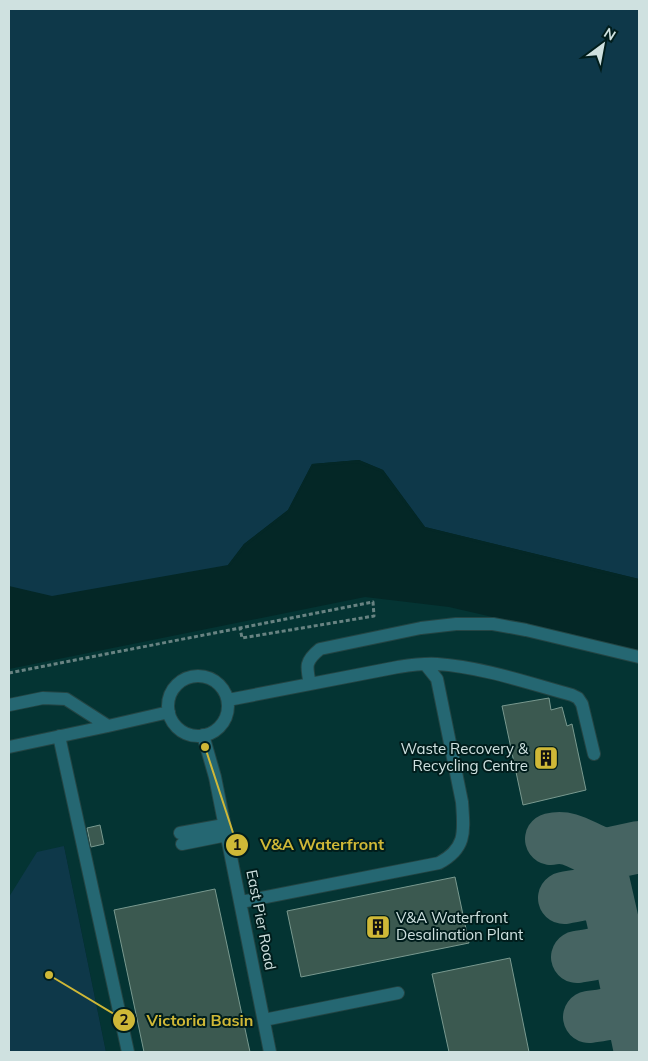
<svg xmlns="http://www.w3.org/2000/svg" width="648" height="1061" font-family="Mulish,sans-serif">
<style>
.built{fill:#043433}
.water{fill:#0e3849}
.pier{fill:#042726}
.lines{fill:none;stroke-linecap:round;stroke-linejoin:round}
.taxiway{stroke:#466462;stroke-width:52}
.building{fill:#3b5950;stroke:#79998f}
.minor-casing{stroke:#244544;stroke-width:14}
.path{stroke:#688382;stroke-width:3;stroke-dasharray:4 2.5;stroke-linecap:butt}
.minor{stroke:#256772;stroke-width:12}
.labels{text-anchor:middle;stroke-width:4;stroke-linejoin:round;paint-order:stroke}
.poi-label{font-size:15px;fill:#cfe1e0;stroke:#001d1c;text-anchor:end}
.street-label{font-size:15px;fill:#cfe1e0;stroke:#001d1c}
.leader{fill:none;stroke:#cfb837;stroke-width:2}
.callout-dot{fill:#cfb837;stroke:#001d1c;stroke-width:2}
.mark-label{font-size:15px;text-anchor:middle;font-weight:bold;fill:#111}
.callout-label{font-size:16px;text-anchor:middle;font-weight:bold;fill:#cfb837;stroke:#001d1c;stroke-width:4;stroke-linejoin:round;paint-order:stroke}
</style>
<rect width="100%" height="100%" fill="#042726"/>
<!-- built -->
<path class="built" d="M365,597L449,607L541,628L639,654V1052H106L64,846L9,897V669Z"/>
<!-- water -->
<path class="water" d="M9,9H639V579L425,527L383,470L359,460L312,464L288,510L244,544L228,565L52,596L9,586Z
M64,846L106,1052H9V897L37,852Z"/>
<!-- pier -->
<path class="pier" d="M359,460L383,470L425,527L639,579V582L424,529L381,472L358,463L313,466L289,512L246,546L229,567L228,565L244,544L288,510L312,464Z"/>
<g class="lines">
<!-- taxiway -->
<path class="taxiway" d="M551,839C572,834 585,849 604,854
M639,847L602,855L599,860L613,922L639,1047
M564,898C582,894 599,896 602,873
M577,957C595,954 613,954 615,932
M589,1017C608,1014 624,1015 628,992"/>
</g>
<!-- building -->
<path class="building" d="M549,698L551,710L562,707L567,726L572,724L586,790L523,805L502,706Z
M100,825L104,844L91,847L87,828Z
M455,877L469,943L301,977L287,911Z
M215,889L250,1052H144L114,910Z
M510,958L529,1052H449L432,974Z"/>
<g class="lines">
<defs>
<path id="minor" d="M168 706a30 30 0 1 1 60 0a30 30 0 1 1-60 0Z
M310,684C306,666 305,661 320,649L421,628L456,624H493L526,630L639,657
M228,700L398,667C411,665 424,663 437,664C482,667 528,683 572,695L578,698L582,704L594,754
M9,705L43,698L66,699L108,726
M203,735L215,777L270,1052
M59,736L128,1052
M9,747L108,726L169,712
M180,833L224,825
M182,844L227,835
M241,902L439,863C467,848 464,831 462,802L437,679L425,664
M264,1020L398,993"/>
</defs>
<!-- minor casing -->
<use href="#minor" class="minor-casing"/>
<!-- path -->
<path class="path" d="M9,673L373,602L374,616L242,638L240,628"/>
<!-- minor -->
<use href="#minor" class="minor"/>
</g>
<!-- icons -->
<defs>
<symbol id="building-square" viewBox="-11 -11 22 22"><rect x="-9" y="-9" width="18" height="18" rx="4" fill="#cfb837" stroke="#001d1c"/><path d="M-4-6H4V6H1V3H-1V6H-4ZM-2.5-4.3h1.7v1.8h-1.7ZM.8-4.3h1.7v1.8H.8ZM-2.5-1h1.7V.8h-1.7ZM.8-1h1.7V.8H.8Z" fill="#111"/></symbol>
</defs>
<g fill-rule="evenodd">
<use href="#building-square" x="532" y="744" width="28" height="28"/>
<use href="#building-square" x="364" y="913" width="28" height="28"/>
</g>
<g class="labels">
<!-- poi labels -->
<g class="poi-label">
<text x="528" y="754">Waste Recovery &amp;<tspan x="528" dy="17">Recycling Centre</tspan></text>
<text x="396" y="923" text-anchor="start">V&amp;A Waterfront<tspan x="396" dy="17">Desalination Plant</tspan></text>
</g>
<!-- street labels -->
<g class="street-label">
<text transform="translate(261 920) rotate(79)" y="5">East Pier Road</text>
</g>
</g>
<!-- callouts -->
<path class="leader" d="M205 747L237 845M49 975L124 1020"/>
<g class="callout-dot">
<circle cx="205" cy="747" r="5"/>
<circle cx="49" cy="975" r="5"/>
<circle cx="237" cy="845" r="12"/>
<circle cx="124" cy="1020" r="12"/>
</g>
<g class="mark-label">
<text x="237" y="850">1</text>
<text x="124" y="1025">2</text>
</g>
<g class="callout-label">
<text x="322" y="850">V&amp;A Waterfront</text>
<text x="200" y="1026">Victoria Basin</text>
</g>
<!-- border -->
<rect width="648" height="1061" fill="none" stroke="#cfe1e0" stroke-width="20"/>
<!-- north arrow -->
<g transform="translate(603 45) rotate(32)" stroke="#001d1c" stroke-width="4" paint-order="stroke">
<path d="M0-4L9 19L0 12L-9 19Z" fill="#cfe1e0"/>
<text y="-8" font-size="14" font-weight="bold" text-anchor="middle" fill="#cfe1e0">N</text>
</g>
</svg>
